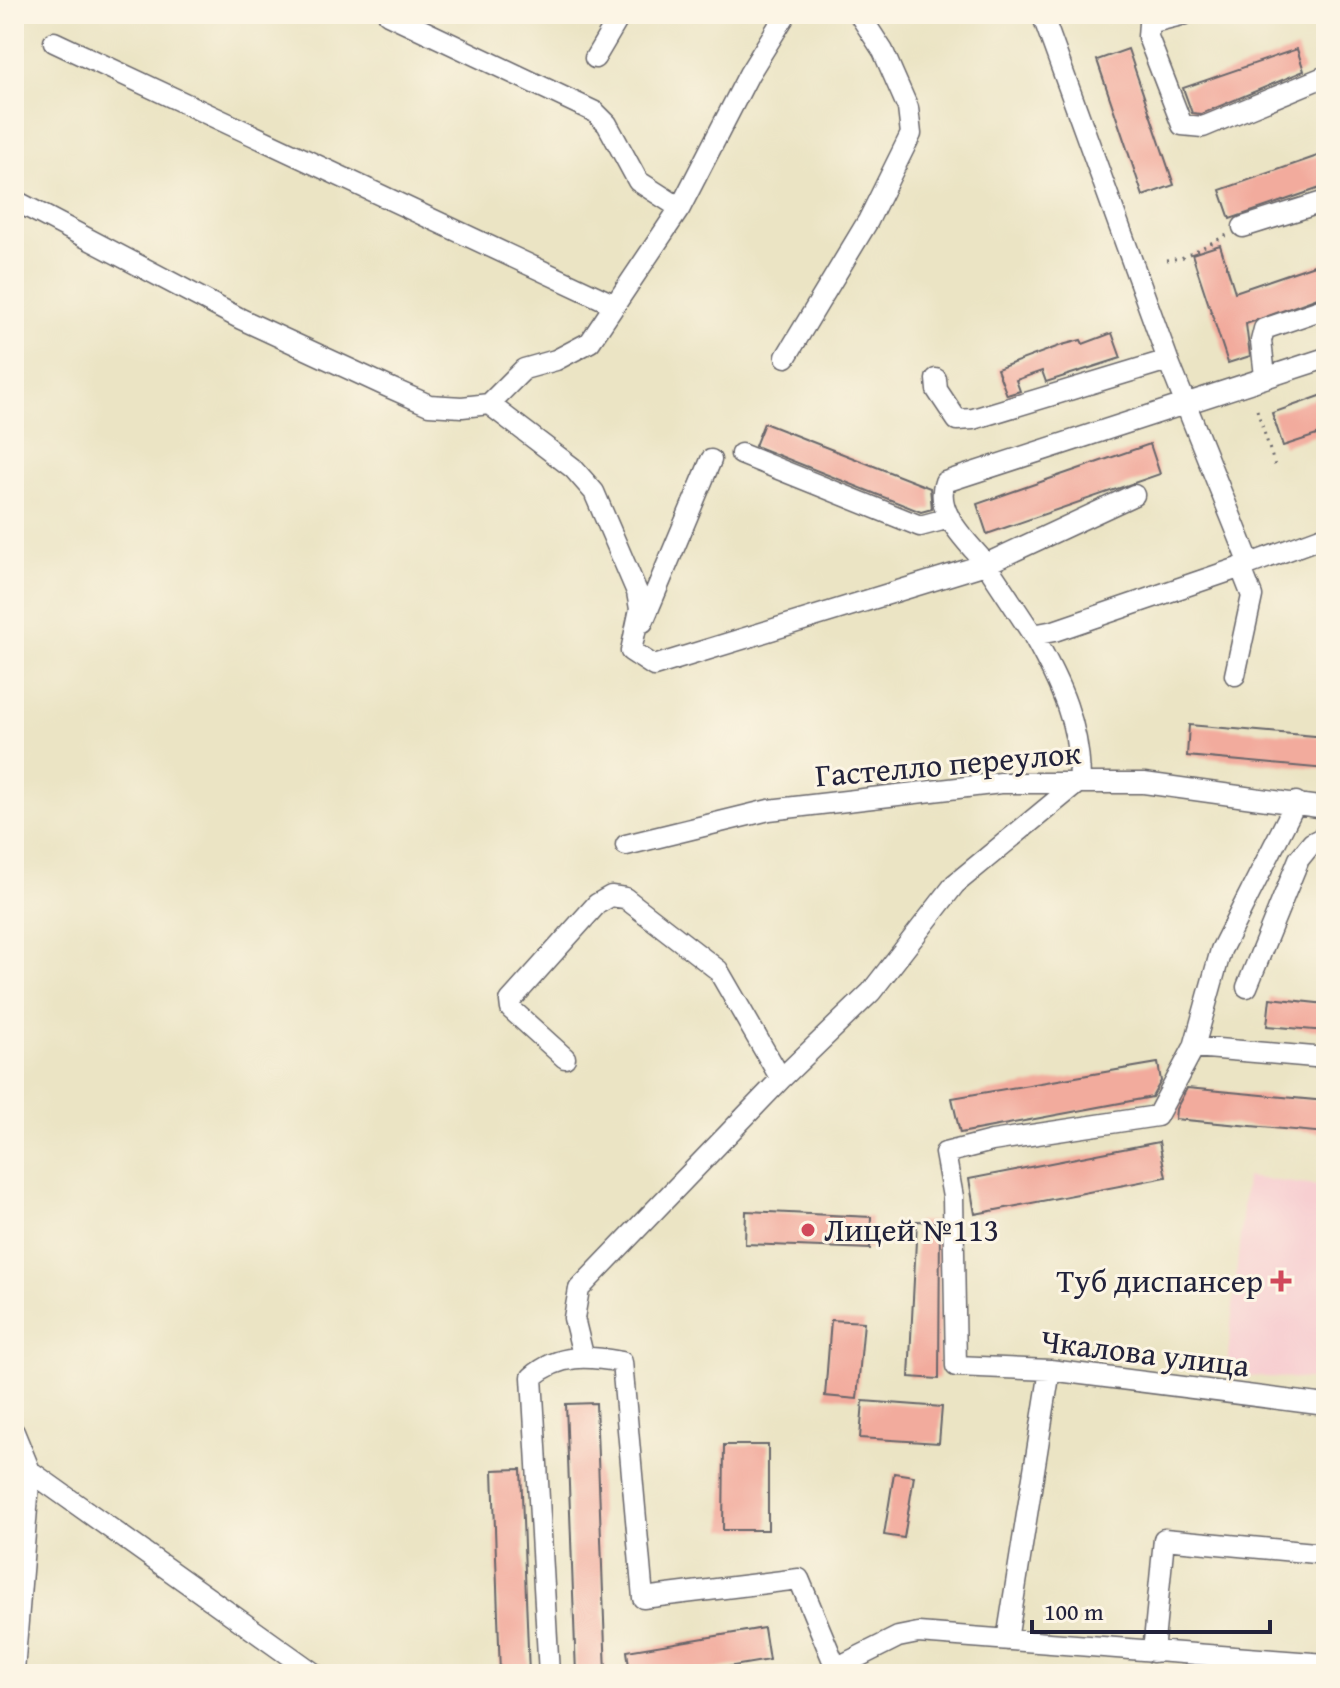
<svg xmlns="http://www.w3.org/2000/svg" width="1340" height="1688" font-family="'Gentium Book Plus',serif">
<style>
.built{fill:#f7cfd1}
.building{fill:#f2ab9d}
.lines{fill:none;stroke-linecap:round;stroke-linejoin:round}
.minor-casing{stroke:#68666b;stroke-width:23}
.path{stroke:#68666b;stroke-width:3;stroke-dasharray:2 6;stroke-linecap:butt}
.minor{stroke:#fff;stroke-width:20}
.poi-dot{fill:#d1495b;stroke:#fcf5e5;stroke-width:3}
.labels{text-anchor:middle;stroke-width:6;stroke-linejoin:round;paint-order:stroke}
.street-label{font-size:32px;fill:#22223b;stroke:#fcf5e5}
.poi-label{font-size:32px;fill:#22223b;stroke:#fcf5e5;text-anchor:start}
</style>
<rect width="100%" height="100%" fill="#fcf5e5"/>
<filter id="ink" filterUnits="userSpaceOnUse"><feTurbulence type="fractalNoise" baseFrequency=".0125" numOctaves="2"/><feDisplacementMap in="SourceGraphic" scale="16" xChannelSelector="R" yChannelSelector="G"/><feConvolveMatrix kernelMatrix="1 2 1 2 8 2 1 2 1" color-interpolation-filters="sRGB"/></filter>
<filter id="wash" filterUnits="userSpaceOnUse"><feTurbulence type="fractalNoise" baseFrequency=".006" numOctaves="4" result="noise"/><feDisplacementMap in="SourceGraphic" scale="32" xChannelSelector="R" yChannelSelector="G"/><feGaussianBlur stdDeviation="1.8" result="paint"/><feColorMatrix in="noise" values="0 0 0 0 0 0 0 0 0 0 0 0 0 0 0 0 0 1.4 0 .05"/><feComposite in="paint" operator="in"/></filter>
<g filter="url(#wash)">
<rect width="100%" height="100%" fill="#ebe4c4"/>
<!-- built -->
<path class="built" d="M1246,1177L1326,1187V1380L1226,1375Z"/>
<g id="blocks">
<!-- building -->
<path class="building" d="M1128,49L1174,185L1143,196L1097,60Z
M1297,49L1304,71L1201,114L1192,113L1183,88Z
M1326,153V186L1230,219L1220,190Z
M1220,245L1235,292L1326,261V295L1246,324L1250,356L1228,363L1192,254Z
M1112,333L1121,358L1046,382L1042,371L1016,380L1020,391L1007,395L997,369L1062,345L1081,340L1083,344Z
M1326,394V432L1283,446L1272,413Z
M764,423L930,488L932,509L921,512L755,446Z
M1150,444L1160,474L987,534L977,504Z
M1189,725L1326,737V769L1187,756Z
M1270,998L1326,1004V1031L1267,1026Z
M1158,1063L1161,1081L1152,1097L960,1133L952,1098Z
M1187,1088L1326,1101V1133L1175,1119L1176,1109Z
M1159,1142L1166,1177L975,1214L969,1179Z
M746,1211L871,1217L870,1249L745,1244Z
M917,1221L940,1222L939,1379L909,1377Z
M831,1320L864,1322L857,1399L825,1396Z
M863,1401L942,1407L939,1443L860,1438Z
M596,1403L606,1674H576L566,1404Z
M724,1445H768V1530H723Z
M521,1469L529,1674H500L493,1470Z
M894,1473L914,1476L904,1538L884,1535Z
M764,1628L769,1660L686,1674H630L627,1651Z"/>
</g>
</g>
<g filter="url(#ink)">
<use href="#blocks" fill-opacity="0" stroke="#68666b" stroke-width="2"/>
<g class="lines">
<defs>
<path id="minor" d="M388,14L595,112L607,124L638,181L680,208
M1185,14L1149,23L1148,37L1182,125L1203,127L1326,76
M54,42L615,305
M595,58L621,14
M14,200L241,319L386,386L429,405L462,407L489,404L573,468L594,492L637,592L640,609L631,651L654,666L986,564L1033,635
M1243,227L1326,201
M786,357L868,221L911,134L908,108L883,51L859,14
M1265,376L1261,341L1264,329L1326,308
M936,379L937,390L957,420L973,419L1168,360
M489,404L524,369L556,360L590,342L680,208L749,74L786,14
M741,454L920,526L950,518
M1134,495L986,564C969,543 933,512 945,482L1326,358
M1250,564L1326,536
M643,622L711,460
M1235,675L1252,596L1241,568
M1296,802L1221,950L1194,1047L1157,1116L992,1141L945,1153L953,1197L956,1366L1050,1370L1326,1405
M626,845L769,810L1001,783H1144L1326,808
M1247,987L1299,859L1312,843L1326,836
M1194,1047L1326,1058
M565,1058L511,1009L510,1001L597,904L611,896L625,898L718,970L781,1079
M583,1355L574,1318L579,1289L781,1079L871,992L955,884L1080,781C1080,725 1060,683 1033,635L1054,631L1250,564L1168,360L1042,14
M14,1432L30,1471L14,1671
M30,1471L315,1674
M1007,1640L1050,1370
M1153,1652L1164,1539L1326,1554
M836,1668L898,1637L918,1633L1326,1664
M549,1674L532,1377C560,1353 588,1356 622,1362L643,1598L799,1579L836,1668L825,1674"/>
</defs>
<!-- minor casing -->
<use href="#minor" class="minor-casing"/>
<!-- path -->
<path class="path" d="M1166,260L1181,258L1229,234
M1257,410L1276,469"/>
<!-- minor -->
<use href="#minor" class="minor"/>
</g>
</g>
<!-- markers -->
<g class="poi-dot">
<circle cx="808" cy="1230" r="8"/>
<path d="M1277 1269h8v8h8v8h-8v8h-8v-8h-8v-8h8z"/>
</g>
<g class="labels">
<!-- street labels -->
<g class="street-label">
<text transform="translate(948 764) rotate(-5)" y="11">Гастелло переулок</text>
<text transform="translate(1145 1353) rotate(7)" y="11">Чкалова улица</text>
</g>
<!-- poi labels -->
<g class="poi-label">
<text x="824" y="1241">Лицей №113</text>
<text x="1263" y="1292" text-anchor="end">Туб диспансер</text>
</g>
</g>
<!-- margin -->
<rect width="1340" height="1688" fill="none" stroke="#fcf5e5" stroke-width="48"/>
<!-- scale -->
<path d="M1032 1620v12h238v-12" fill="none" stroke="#22223b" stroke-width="4"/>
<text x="1044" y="1620" font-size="24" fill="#22223b" stroke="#fcf5e5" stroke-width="6" paint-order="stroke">100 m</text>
</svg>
